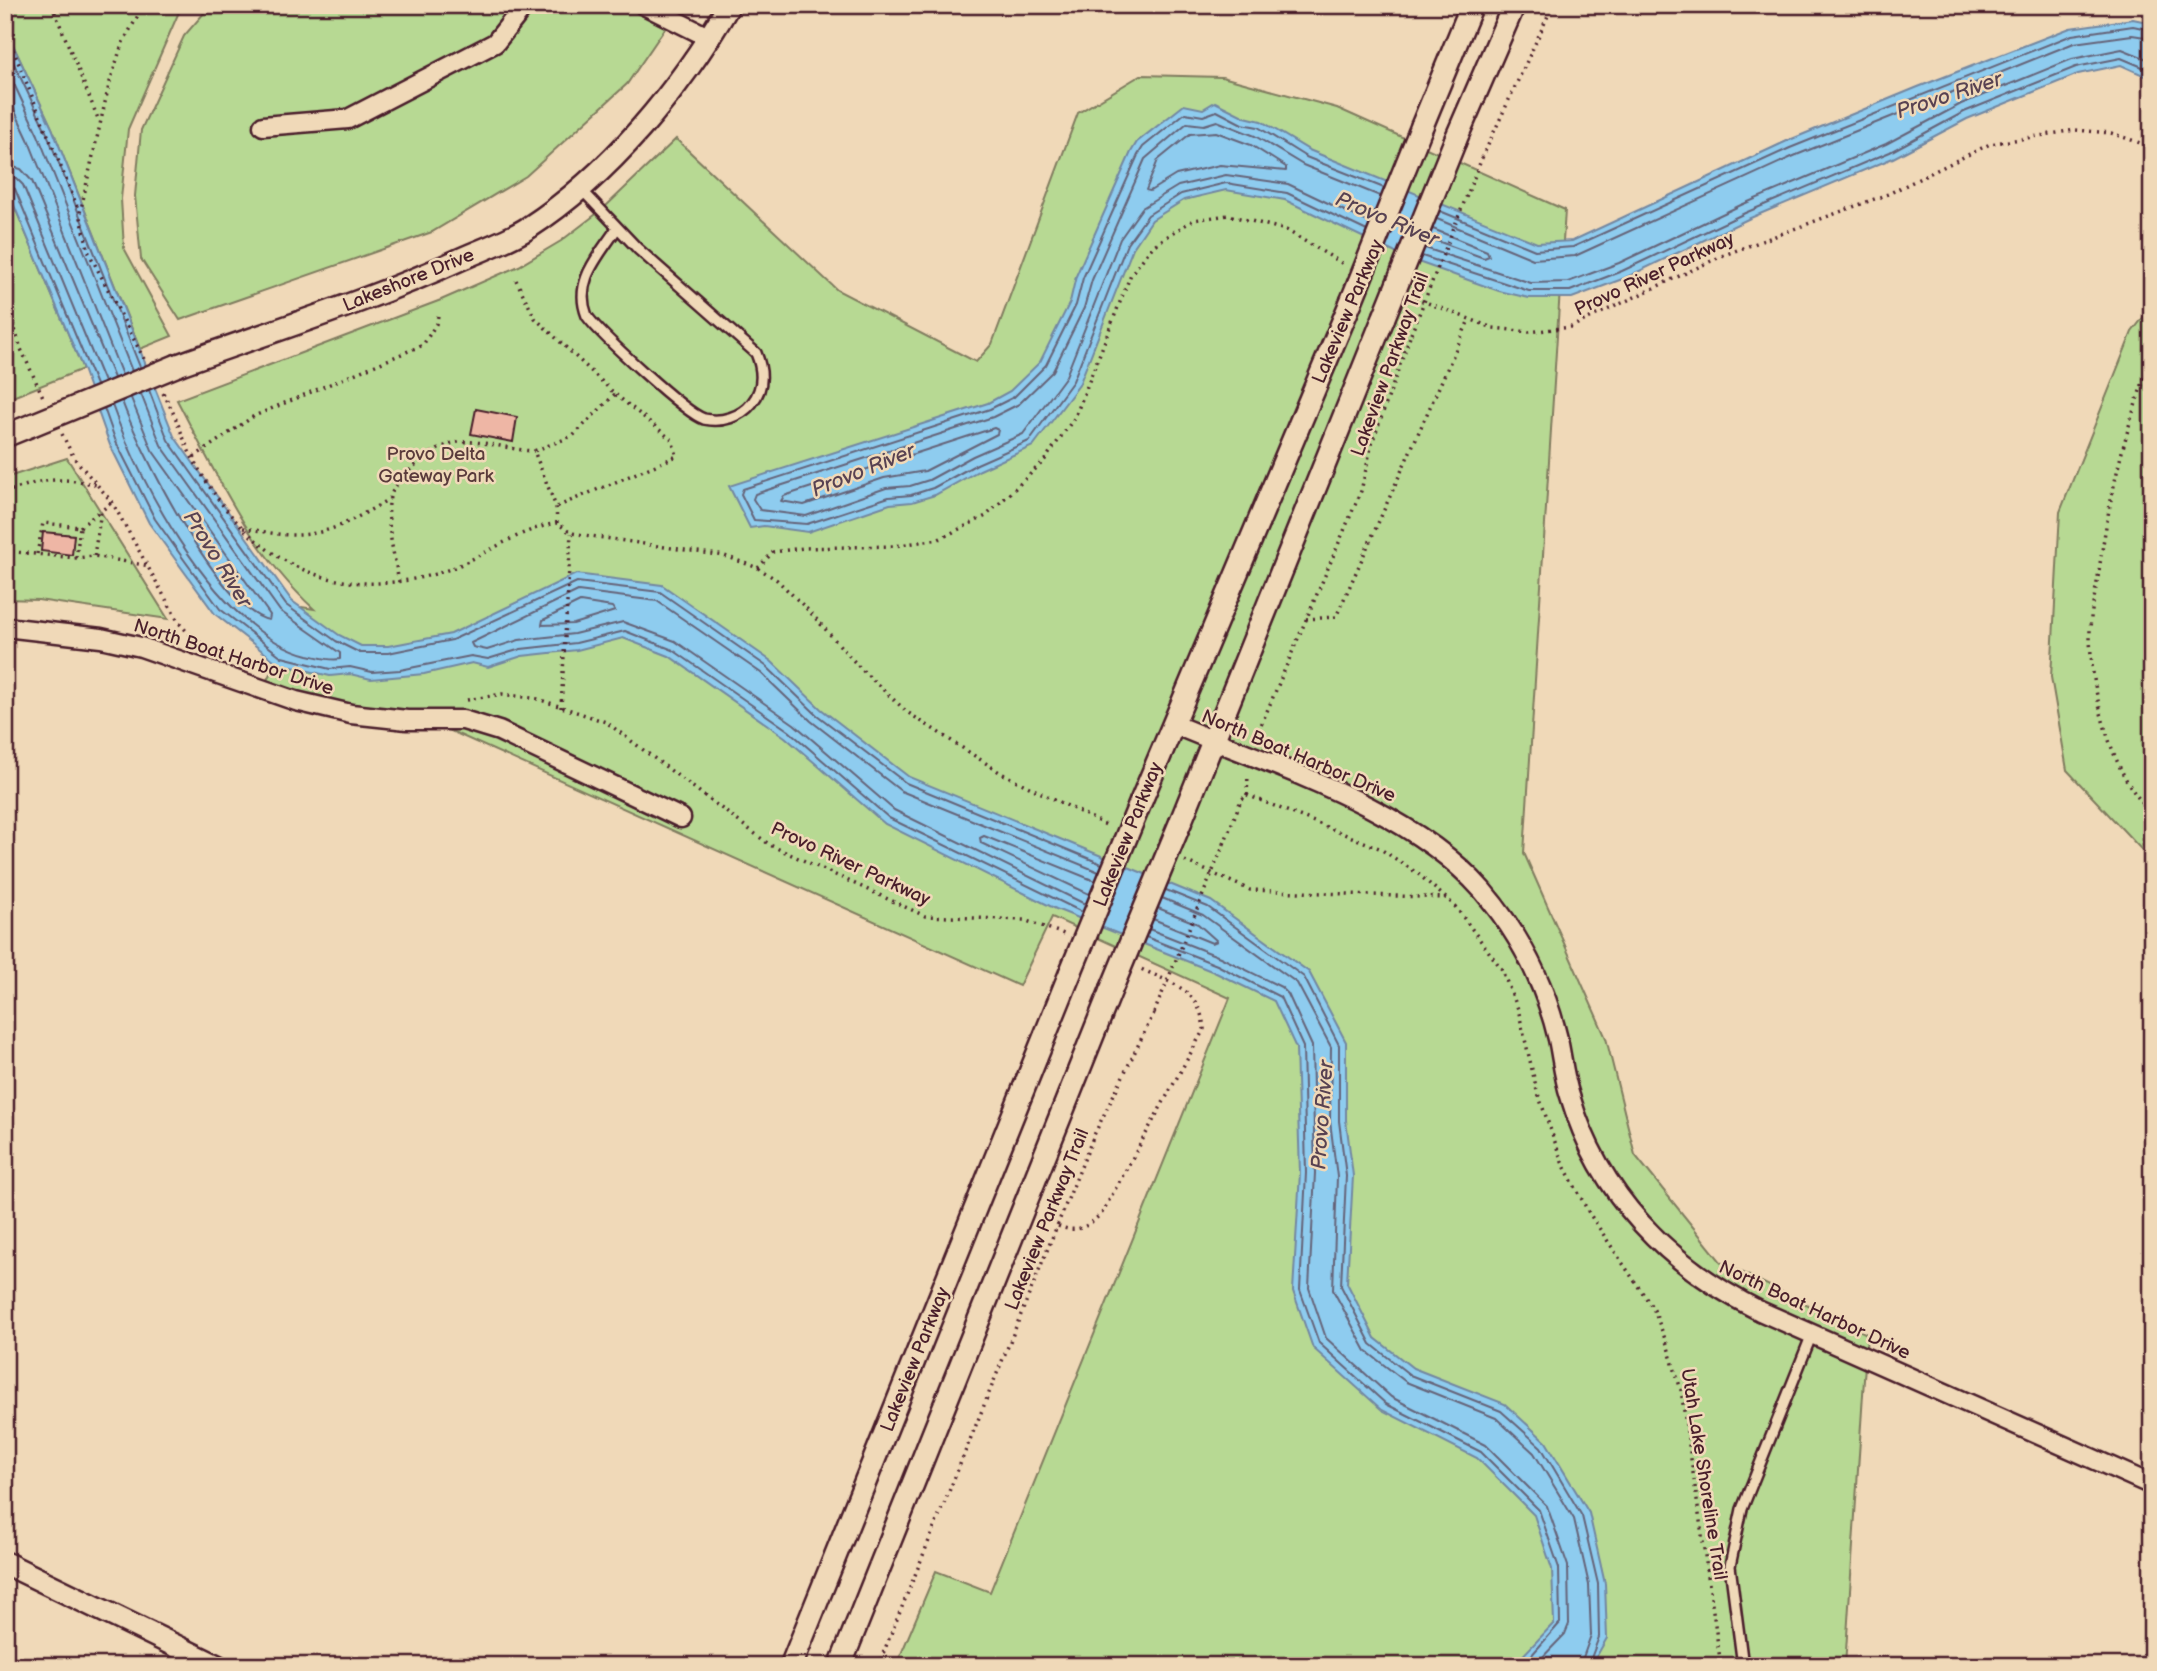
<svg xmlns="http://www.w3.org/2000/svg" width="2157" height="1671" font-family="'Balsamiq Sans',sans-serif">
<style>
.green{fill:#b7d993;stroke:#807c5f;stroke-width:2}
.water{fill:#8eccef;stroke:#7387a1;stroke-width:2}
.lines{fill:none;stroke-linecap:round;stroke-linejoin:round}
.shore{stroke:#656479;stroke-width:2}
.building{fill:#eeb6a5;stroke:#4a1f2b;stroke-width:2}
.service-casing{stroke:#4a1f2b;stroke-width:14}
.minor-casing{stroke:#4a1f2b;stroke-width:23}
.tertiary-casing{stroke:#4a1f2b;stroke-width:26}
.path{stroke:#4a1f2b;stroke-width:3.5;stroke-dasharray:2 5;stroke-linecap:butt}
.service{stroke:#f0d9b8;stroke-width:9}
.minor{stroke:#f0d9b8;stroke-width:18}
.tertiary{stroke:#f0d9b8;stroke-width:21}
.tertiary-bridge-casing{stroke:#4a1f2b;stroke-width:26;stroke-linecap:butt}
.path-bridge{stroke:#4a1f2b;stroke-width:3.5;stroke-dasharray:2 5;stroke-linecap:butt}
.tertiary-bridge{stroke:#f0d9b8;stroke-width:21}
.labels{text-anchor:middle;stroke-width:5;stroke-linejoin:round;paint-order:stroke}
.street-label{font-size:19px;fill:#4a1f2b;stroke:#f0d9b8}
.park-label{font-size:19px;fill:#5a3b3b;stroke:#f0d9b8}
.water-label{font-size:21px;font-style:italic;fill:#584252;stroke:#f0d9b8}
</style>
<rect width="100%" height="100%" fill="#f0d9b8"/>
<filter id="ink" filterUnits="userSpaceOnUse"><feTurbulence type="fractalNoise" baseFrequency=".0143" numOctaves="2"/><feDisplacementMap in="SourceGraphic" scale="14" xChannelSelector="R" yChannelSelector="G"/><feConvolveMatrix kernelMatrix="1 2 1 2 8 2 1 2 1" color-interpolation-filters="sRGB"/></filter>
<g filter="url(#ink)">
<!-- green -->
<path class="green" d="M5,5H182L128,129L121,199L124,248L172,336L140,349L52,128L5,28Z
M211,5H681L627,84L526,176L432,232L180,320L141,259L135,196L141,130L184,36Z
M1141,75L1222,77L1337,108L1565,210L1524,853L1606,1038L1635,1155L1721,1262L1867,1334L1845,1666H896L936,1571L990,1592L1230,998L1052,917L1019,986L402,709L356,707L265,684L302,607L314,609C250,550 217,476 177,400L441,300L519,266L561,241L604,208L676,139L837,290L976,362L992,344L1078,113Z
M5,184L83,369L5,400Z
M2152,306V861L2067,770L2051,677L2060,512L2132,332Z
M67,458L168,619L38,600L5,599V478Z"/>
<!-- water -->
<path class="water" d="M2133,19L2152,23V79L2121,65L2078,74L1967,119L1893,158L1748,219L1625,278L1572,298H1529L1499,291L1404,257L1285,200L1226,190L1184,200L1152,220L1133,248L1079,385L1033,446L980,470L935,495L912,502L890,504L808,532L764,526L750,528L729,486L988,403L1010,391L1040,362L1070,302L1076,276L1131,152L1137,142L1184,105L1203,109L1215,102L1245,117L1261,121L1309,150L1537,243L1572,241L1787,141L1918,87L2070,28Z
M5,28L52,128L174,436L292,601L339,635L361,646H388L451,634L576,574L662,585L771,661L821,709L909,777L1211,901L1309,972L1346,1042V1120L1353,1176L1347,1283L1375,1338L1413,1368L1505,1404L1546,1442L1589,1513L1605,1584L1607,1638L1591,1666H1513L1554,1623L1552,1569L1534,1515L1477,1458L1382,1410L1313,1348L1293,1291L1300,1173L1296,1048L1274,1001L1214,972L1056,909L885,824L785,737L669,656L623,638L577,650L522,656L488,667L472,663L424,674L371,679L350,674L330,676L279,664L215,614L149,523L110,445L83,369L5,184Z"/>
<g class="lines">
<!-- shore -->
<path class="shore" d="M5,45L46,131L140,367
M5,65L38,135L132,371
M5,90L28,139L122,375
M1216,132L1251,145L1286,167V171L1220,165L1176,175L1150,191L1146,190L1158,160L1190,134Z
M5,165L21,169L32,181L114,378
M5,175L16,178L23,185L104,382
M5,184L15,189L96,385
M1440,211L1535,250L1573,247L1790,148L2072,35L2133,26L2152,30
M1437,219L1533,259L1575,256L1794,156L2074,43L2132,35L2152,38
M1370,223L1288,184L1226,175L1178,186L1142,208L1120,239L1066,376L1023,434L973,456L929,480L910,486L886,488L806,516L760,510L753,499L755,494L993,417L1019,404L1053,371L1084,308L1092,280L1145,159L1187,123L1204,125L1217,121L1255,136L1303,165L1380,196
M1367,231L1287,193L1226,183L1181,194L1148,215L1127,244L1073,381L1029,441L977,464L933,488L911,495L889,497L807,524L754,520L741,494L743,489L990,409L1014,397L1046,365L1076,305L1083,278L1138,155L1143,147L1185,113L1203,116L1217,111L1242,124L1258,127L1306,157L1384,188
M1429,238L1484,258L1489,256L1487,251L1433,229
M1425,248L1531,283L1568,282L1619,263L1741,205L1886,144L1961,104L2072,59L2122,49L2152,61
M1422,256L1529,291H1570L1622,271L1745,213L1890,152L1964,112L2076,67L2121,58L2152,71
M149,390L168,440L286,605L336,641L360,653H388L452,640L577,582L660,592L766,666L817,715L906,783L1102,864
M122,401C138,447 221,612 269,620L270,615L152,450L131,398
M112,405C141,487 218,632 308,655C319,657 329,661 340,659V653L280,611L161,445L141,394
M104,408L116,442L155,519L185,561L220,609L282,657L330,669L350,667L372,672L400,670L471,656L488,659L521,649L576,643L625,631L673,650L789,731L889,818L1082,912
M994,428L998,430L997,434L925,471L884,478L804,505L781,501L784,496Z
M580,602L612,607L615,611L573,624L542,625L543,620Z
M1166,890L1208,907L1304,977L1339,1045V1121L1346,1176L1341,1286L1371,1344L1410,1375L1501,1411L1541,1447L1582,1516L1598,1584L1599,1637L1588,1666
M1089,894L981,843L980,838L984,836L1095,881
M1162,898L1203,915L1297,983L1331,1047L1330,1121L1337,1177L1333,1290L1366,1351L1406,1382L1496,1418L1534,1453L1574,1519L1589,1585L1591,1635L1580,1666
M1085,904L894,810L794,724L675,641L623,622L574,634L519,640L487,650L473,647L471,643L578,591L657,601L761,673L811,721L901,791L1099,872
M1153,919L1212,943L1217,941L1198,924L1158,908
M1149,929L1220,957L1281,987L1288,994L1312,1046L1315,1173L1309,1288L1326,1338L1391,1397L1486,1445L1547,1506L1568,1566L1569,1624L1565,1634L1534,1666
M1146,937L1217,965L1280,997L1303,1047L1306,1173L1300,1290L1319,1343L1386,1404L1481,1452L1539,1510L1559,1568L1560,1623L1522,1666"/>
</g>
<!-- building -->
<path class="building" d="M476,409L517,417L513,442L471,434Z
M43,532L74,535L72,555L41,551Z"/>
<g class="lines">
<defs>
<path id="service" d="M581,189L638,249L756,353C763,370 764,388 752,403C741,417 721,423 704,419C685,413 600,334 587,316C573,281 599,256 617,228
M1743,1666L1730,1566L1742,1509L1812,1334"/>
<path id="minor" d="M644,5L710,38
M263,126L348,119L495,43L525,5
M5,627L101,638L141,647L296,701L351,714L407,720H463L499,731L681,818
M1173,724C1274,767 1408,806 1482,890C1519,933 1545,984 1558,1039C1562,1058 1564,1078 1570,1096C1599,1195 1669,1266 1760,1311L2152,1485"/>
<path id="tertiary" d="M1422,126L1472,5
M1455,141L1514,5
M178,365C272,331 370,301 461,259C483,249 508,241 528,228C610,175 680,89 729,5
M5,436L32,425
M1141,801L1351,302
M1181,821L1384,317
M5,1563L217,1666
M791,1666L1071,971
M840,1666L1111,990"/>
</defs>
<!-- service casing -->
<use href="#service" class="service-casing"/>
<!-- minor casing -->
<use href="#minor" class="minor-casing"/>
<!-- tertiary casing -->
<use href="#tertiary" class="tertiary-casing"/>
<!-- path -->
<path class="path" d="M52,5L99,121
M5,30L79,211
M1482,158L1553,5
M516,280L535,318L615,394L672,440L677,456L556,507
M5,296L21,349L44,399
M1415,298L1493,328L1529,332L1571,327L1724,255L1888,194L1990,144L2075,130L2111,133L2152,147
M2152,358C2125,427 2109,499 2099,571C2096,590 2091,610 2090,629C2089,681 2110,778 2152,812
M144,359L89,253L80,213L109,85L122,44L144,5
M163,393C175,413 180,431 189,451C240,552 320,606 435,574C478,562 512,531 557,523L571,533L725,556L758,568L777,580L809,611L861,669L907,712L1001,773L1108,826
M62,434L74,458L112,502L179,623L193,638L211,649
M194,457L254,416L423,345L436,324L439,312
M5,493C40,479 60,476 96,485
M557,523L556,507L534,451L573,436L615,394
M80,527L100,511
M243,528C259,530 275,535 292,535C330,536 358,517 389,499
M5,551L76,558L94,556L149,566
M37,554L43,523L80,527L76,558
M94,556L101,511L112,502
M758,568L773,552L803,548L894,546L939,539L986,516L1044,461L1075,417L1131,274L1154,245L1193,220L1228,215L1286,230L1345,265
M399,582C394,554 387,530 389,502C391,480 437,443 459,442C485,440 509,450 534,451
M1306,619L1336,617L1469,320
M467,700L502,694L538,699L606,722L770,845L925,916L1024,920L1064,934
M561,708L571,533
M1256,737L1361,491L1372,443L1411,334
M1247,795L1379,848L1417,873L1454,905L1501,968L1518,1009L1537,1091L1562,1162L1589,1213L1654,1310L1667,1344L1681,1390L1721,1666
M1247,795L1248,775
M1224,844L1241,800L1247,795
M1185,861L1250,890L1446,898
M1058,1226C1078,1234 1088,1226 1102,1213L1204,1029C1200,989 1173,984 1141,969
M878,1666L1094,1135L1154,1013"/>
<!-- service -->
<use href="#service" class="service"/>
<!-- minor -->
<use href="#minor" class="minor"/>
<!-- tertiary -->
<use href="#tertiary" class="tertiary"/>
<defs>
<path id="tertiary-bridge" d="M1351,302L1422,126
M1384,317L1455,141
M32,425L178,365
M1071,971L1141,801
M1111,990L1181,821"/>
</defs>
<!-- tertiary-bridge casing -->
<use href="#tertiary-bridge" class="tertiary-bridge-casing"/>
<!-- path-bridge -->
<path class="path-bridge" d="M1411,334L1482,158
M1154,1013L1224,844"/>
<!-- tertiary-bridge -->
<use href="#tertiary-bridge" class="tertiary-bridge"/>
</g>
</g>
<g class="labels">
<!-- street labels -->
<g class="street-label">
<text transform="translate(1654 273) rotate(-25)" y="7">Provo River Parkway</text>
<text transform="translate(408 279) rotate(-22)" y="7">Lakeshore Drive</text>
<text transform="translate(1347 311) rotate(-67)" y="7">Lakeview Parkway</text>
<text transform="translate(1389 364) rotate(-70)" y="7">Lakeview Parkway Trail</text>
<text transform="translate(234 656) rotate(18)" y="7">North Boat Harbor Drive</text>
<text transform="translate(1299 755) rotate(23)" y="7">North Boat Harbor Drive</text>
<text transform="translate(1127 834) rotate(-68)" y="7">Lakeview Parkway</text>
<text transform="translate(851 863) rotate(25)" y="7">Provo River Parkway</text>
<text transform="translate(1046 1219) rotate(-68)" y="7">Lakeview Parkway Trail</text>
<text transform="translate(1815 1309) rotate(25)" y="7">North Boat Harbor Drive</text>
<text transform="translate(914 1359) rotate(-68)" y="7">Lakeview Parkway</text>
<text transform="translate(1705 1474) rotate(81)" y="7">Utah Lake Shoreline Trail</text>
</g>
<!-- park labels -->
<g class="park-label">
<text x="436" y="460">Provo Delta<tspan x="436" dy="22">Gateway Park</tspan></text>
</g>
<!-- water labels -->
<g class="water-label">
<text transform="translate(1949 95) rotate(-18)" y="7">Provo River</text>
<text transform="translate(1387 219) rotate(23)" y="7">Provo River</text>
<text transform="translate(863 470) rotate(-22)" y="7">Provo River</text>
<text transform="translate(218 559) rotate(58)" y="7">Provo River</text>
<text transform="translate(1322 1115) rotate(-86)" y="7">Provo River</text>
</g>
</g>
<!-- margin -->
<rect width="2157" height="1671" fill="none" stroke="#f0d9b8" stroke-width="28"/>
<rect x="14" y="14" width="2129" height="1643" fill="none" stroke="#4a1f2b" stroke-width="2.5" filter="url(#ink)"/>
</svg>
